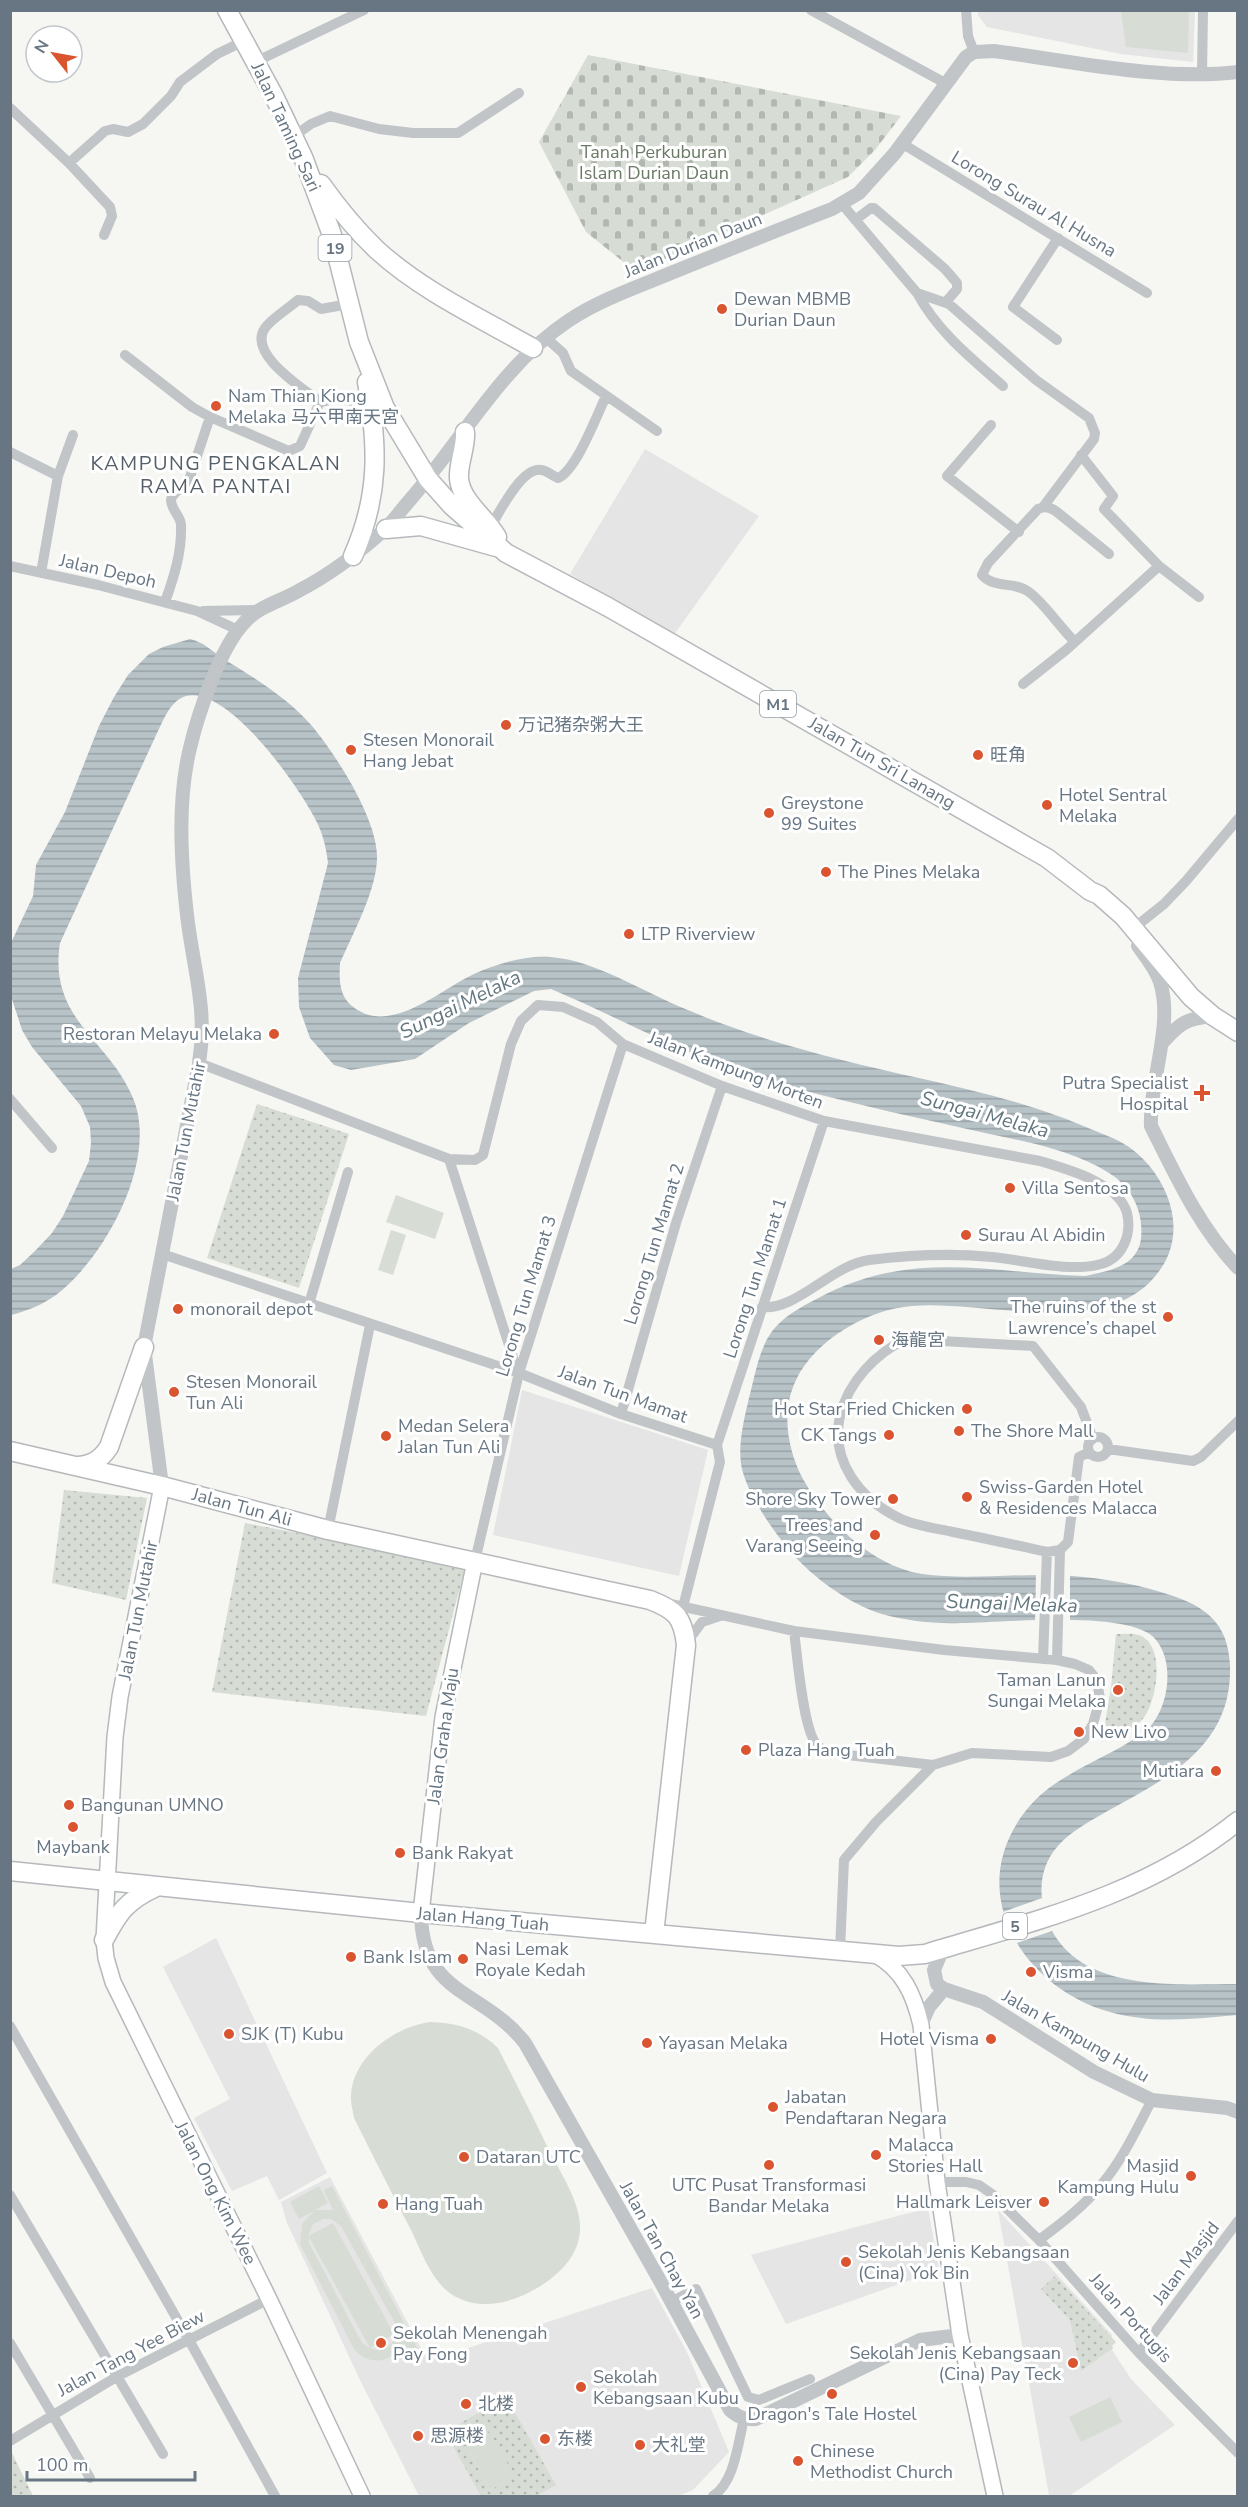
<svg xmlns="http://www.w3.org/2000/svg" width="1248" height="2507" font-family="'Nunito Sans','Noto Sans SC',sans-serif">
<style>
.built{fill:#e4e5e4}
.grass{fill:url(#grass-dots);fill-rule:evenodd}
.cemetery{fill:url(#cemetery-stones)}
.pitch{fill:#d7ddd4;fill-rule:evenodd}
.water{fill:url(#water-rules)}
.pier{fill:#f6f6f3}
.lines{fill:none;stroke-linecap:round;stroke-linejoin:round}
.secondary-casing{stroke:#b4b9bc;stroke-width:18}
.primary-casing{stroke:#b5b9bc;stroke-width:21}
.minor{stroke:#c1c5c8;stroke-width:10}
.tertiary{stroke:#c1c5c8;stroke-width:14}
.secondary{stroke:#fff;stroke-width:15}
.primary{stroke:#fff;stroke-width:18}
.poi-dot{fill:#da542f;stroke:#fff;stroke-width:2}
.labels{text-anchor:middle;stroke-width:6;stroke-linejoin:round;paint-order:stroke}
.shield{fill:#fff;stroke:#959fa8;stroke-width:1.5}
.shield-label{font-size:16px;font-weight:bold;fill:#677682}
.street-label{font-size:18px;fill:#677682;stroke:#fff}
.park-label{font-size:18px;fill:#6a7a65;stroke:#fff}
.poi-label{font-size:18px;fill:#677682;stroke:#fff;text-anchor:start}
.neighbourhood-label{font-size:20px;letter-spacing:1.5px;fill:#545f68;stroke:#fff}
.water-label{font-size:20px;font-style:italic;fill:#63777f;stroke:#fff}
</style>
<defs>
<pattern id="grass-dots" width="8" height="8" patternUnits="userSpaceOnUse" patternTransform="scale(1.5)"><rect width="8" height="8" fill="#d7ddd4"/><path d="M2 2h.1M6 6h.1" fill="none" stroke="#b2b8b1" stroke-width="1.8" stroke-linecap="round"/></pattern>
<pattern id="cemetery-stones" width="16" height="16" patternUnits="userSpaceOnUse" patternTransform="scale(1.5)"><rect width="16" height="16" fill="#d7ddd4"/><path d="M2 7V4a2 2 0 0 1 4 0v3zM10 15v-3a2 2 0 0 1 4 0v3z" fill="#b2b8b1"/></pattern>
<pattern id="water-rules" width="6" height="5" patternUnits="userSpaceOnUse" patternTransform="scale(1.5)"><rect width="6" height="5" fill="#b8c3c7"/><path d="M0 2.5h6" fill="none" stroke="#99a3a7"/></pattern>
</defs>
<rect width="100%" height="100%" fill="#f6f6f3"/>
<!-- built -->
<path class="built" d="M978,10L1195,11L1193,62L1121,54L987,27L978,15Z
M645,449L759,516L673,636L570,574Z
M522,1390L708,1450L679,1576L493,1535Z
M216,1938L327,2173L279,2200L267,2176L232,2191L194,2118L230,2099L163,1967Z
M330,2177L428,2361L652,2288L687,2352L729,2452L693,2490L678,2496H419L360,2380L287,2223L281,2202Z
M928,2208L939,2270L786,2324L751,2255Z
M998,2210L1112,2335L1110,2347L1131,2379L1175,2425L1069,2496L1049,2495Z"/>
<!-- grass -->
<path class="grass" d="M257,1104L349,1134L299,1288L207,1258Z
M64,1490L147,1498L126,1600L52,1583Z
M245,1523L466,1565L426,1716L212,1692Z
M1116,1634C1123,1634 1133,1633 1139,1635C1166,1645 1157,1698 1145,1716C1136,1730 1117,1735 1102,1742L1111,1687Z
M1055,2276L1116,2342L1112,2346L1113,2348L1081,2371L1070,2320L1041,2289Z
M506,2397L556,2485L536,2496H481L445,2432ZM466,2445L514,2477L490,2490Z
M12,2453L33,2496H11Z"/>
<!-- cemetery -->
<path class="cemetery" d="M588,55L901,116L875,150L848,177L636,272L586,232L539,142Z"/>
<!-- pitch -->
<path class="pitch" d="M1121,11H1189L1188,53L1126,47Z
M396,1195L444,1213L435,1239L386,1222Z
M391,1230L406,1235L393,1275L378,1270Z
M431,2022C458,2023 478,2029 498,2048C516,2083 534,2119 551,2154C562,2175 579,2201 580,2225C582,2260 548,2285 519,2297C495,2307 467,2308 446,2290C430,2276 421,2251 412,2232C392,2194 373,2156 354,2118C353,2112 351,2105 351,2099C350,2058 395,2026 431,2022Z
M319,2186L328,2203L315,2210H333L324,2190L332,2186L421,2355L413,2359L404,2343C392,2363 369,2367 354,2349L300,2244L302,2224L314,2211L299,2219L290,2202ZM323,2219H331L341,2226L395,2323L396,2337C387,2352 375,2354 362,2343L309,2243V2237L370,2348L394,2334L333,2223L308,2236L313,2224Z
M1110,2397L1122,2422L1081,2442L1069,2417Z
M490,2432L515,2477L490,2490L466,2445Z"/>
<!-- water -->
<path class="water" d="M190,639C204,642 213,652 225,660C255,678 289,699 312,726C336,755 376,817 377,855C378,888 353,933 340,963C339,982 339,998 356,1009C393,1034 441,989 474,974C497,964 525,955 550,957C594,960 642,991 683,1008C759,1041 839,1060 919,1078C975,1091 1029,1103 1081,1125C1097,1132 1114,1137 1129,1147C1156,1166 1177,1202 1173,1236C1171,1254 1163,1268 1151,1281C1097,1337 982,1300 912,1306C868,1309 815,1340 796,1380C781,1411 787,1449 803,1479C827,1522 872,1566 922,1574C965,1580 1009,1574 1052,1575C1090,1576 1130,1582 1167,1594C1205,1606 1228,1622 1230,1665C1233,1747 1166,1779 1104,1813C1085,1824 1065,1835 1053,1852C1040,1871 1039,1893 1045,1914C1070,1994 1172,1984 1237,1984V2015C1196,2019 1151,2024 1110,2012C1021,1987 961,1889 1028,1808C1051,1780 1090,1764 1121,1747C1132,1740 1145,1734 1153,1723C1169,1702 1174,1662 1156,1640C1133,1609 1001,1623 961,1623C935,1624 907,1621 882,1614C849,1604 812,1577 790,1551C772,1529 749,1497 742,1469C737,1447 744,1419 749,1398C755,1376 759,1348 773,1330C787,1313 807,1304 826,1294C915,1250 992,1273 1085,1276C1108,1271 1137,1267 1141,1239C1144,1212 1132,1187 1109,1173C1068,1147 1014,1140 967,1129C889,1111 805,1094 730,1068C670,1047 611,1014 551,989L534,991L469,1023L415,1059L351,1070L334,1065L310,1038L299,1007L298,978L328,863C326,846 322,830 313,815C296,783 228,686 186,696C171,700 164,719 158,731L60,943C48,1020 109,1039 133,1098C159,1160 105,1258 56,1295C42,1305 27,1311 11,1315V1269L20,1265L35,1251L52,1233L63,1216L89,1161L91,1143L90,1127L81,1106L32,1047L22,1030L11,996L10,945L33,896L36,865L65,812L99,726L114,697L128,675L149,654L163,647Z"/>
<!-- pier -->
<path class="pier" d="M1054,1572L1070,1574V1624H1035L1036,1573Z
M1045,1897L1046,1907L1055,1930L1014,1944L1000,1913Z"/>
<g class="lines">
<defs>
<path id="secondary" d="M162,1486L120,1697L115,1737L104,1940L106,1958L113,1982L269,2299L362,2496
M421,1913L443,1717L475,1561
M874,1954C903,1969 914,1995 921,2025L937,2182L960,2335L995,2496"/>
<path id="primary" d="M227,10L274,96L303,157L332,235L359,342L385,408L428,479L452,506L506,553L608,607L1047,858L1090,891L1099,895L1123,916L1191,997L1213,1016L1238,1032
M321,184C338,208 356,230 377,250C422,291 480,318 533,348
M465,432C466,448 458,463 459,478C460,500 486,518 497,537
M386,529L421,526L496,547
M353,556C380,495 378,446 367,382
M10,1451L162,1486L328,1530L650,1600C676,1610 683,1617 686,1645L654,1934
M79,1466C94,1464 101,1459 109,1447L144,1347
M10,1871L421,1913L899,1956L925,1954C1037,1920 1144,1896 1238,1821
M104,1940C119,1912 126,1901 156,1887"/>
</defs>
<!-- secondary casing -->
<use href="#secondary" class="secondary-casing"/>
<!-- primary casing -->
<use href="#primary" class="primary-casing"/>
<!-- minor -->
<path class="minor" d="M811,10L945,83
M966,10L968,36L974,52
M255,62L364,10
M1202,74L1203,10
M10,108L69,163L105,131L113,129L128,132L143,124L171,96L180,82L217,54L244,41
M294,136L311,124L330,116L379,129L413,133H458L519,93
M903,144L1147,293
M69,163L110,207L112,216L104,235
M842,204L917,293L949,304L1036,380L1089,418L1095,433L1094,439L1043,507
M855,220L871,208H874L945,269L957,283V289L946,302
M917,293C938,332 971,358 1003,386
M545,337L563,353L571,371L657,431
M1057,340L1013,307L1058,238
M125,355L192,407L210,417L289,451L300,446L320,402L340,398L371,406
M320,402C303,388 247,354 265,328C272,318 288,309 298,300L308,301L321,309L349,304
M991,425L947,476L1019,532
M10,452L58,476
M1081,455L1113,496L1104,509L1159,566L1199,597
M491,526C500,511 522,467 541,470C546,470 553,476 558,478C576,471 597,415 606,396
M10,566L98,585L197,611L238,630
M41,573L58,476L73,435
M165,602C174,577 182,552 181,525C181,516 171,510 171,500C172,492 185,486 189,480L210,417
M203,611L259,610
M1074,641C1060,627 1043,602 1029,592C1015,581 994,589 982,575L988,563L1038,509C1046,506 1050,507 1057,512L1109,554
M1023,684L1066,650L1159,566
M1130,931L1164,904L1186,881L1238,819
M199,1063L449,1159L475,1160L483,1155L511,1044L521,1021L538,1005L563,1007L597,1022L623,1044L722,1086L824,1121L1040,1161C1067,1169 1119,1183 1127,1213C1132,1234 1123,1258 1101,1264C1070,1273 1024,1260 992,1257C951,1253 909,1255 869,1260C832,1265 796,1311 762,1307
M10,1099L52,1148
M449,1159L518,1373
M162,1254L519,1373L621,1414L717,1445
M309,1304L348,1172
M621,1414L676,1223L722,1086
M1088 1447a10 10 0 1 1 20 0a10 10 0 1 1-20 0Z
M717,1445L824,1121
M1108,1449L1193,1461L1201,1457L1238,1421
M1089,1452L1079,1457L1068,1542L1060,1550L1047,1552C1015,1545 984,1538 953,1532C935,1528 915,1526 899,1518C860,1499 830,1461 840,1416C848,1382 876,1353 906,1339L1033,1346L1081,1407L1093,1439
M328,1530L370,1325
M475,1561L519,1373L623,1044
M666,1603L794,1631L944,1650L1057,1660L1075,1664L1089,1670L1097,1680L1100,1699L1093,1724L1084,1739L1068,1751L1051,1757L972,1753L933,1765L831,1753C827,1751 821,1749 818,1746C803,1734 797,1652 794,1631
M683,1607L720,1462L717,1445
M687,1642L702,1622L720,1616
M1043,1659L1047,1552
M1057,1660L1060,1550
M840,1950L844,1860L876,1822L933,1765
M10,2026L189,2340L275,2496
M937,2182H966L979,2185L992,2194L1039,2240L1139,2353L1238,2453
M10,2195L163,2454
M1039,2240C1062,2223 1084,2206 1102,2184C1123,2159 1137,2128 1152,2100
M671,2302L696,2289L748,2397L759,2400L810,2379
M10,2343L90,2478
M1139,2353L1238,2221
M10,2441L118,2376L269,2299
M713,2496C735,2482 738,2442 744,2419"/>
<!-- tertiary -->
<path class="tertiary" d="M1138,946C1146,957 1156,969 1160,982C1174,1024 1149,1082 1151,1126C1176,1176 1199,1227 1238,1268
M1162,1043C1179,1024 1186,1018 1213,1016
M162,1486L144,1347L199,1063C208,1009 193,968 187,915C181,862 177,801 190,748C198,714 220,648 244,623C258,606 282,601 300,590C331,574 357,554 383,531C393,522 401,510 410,500C462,440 502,365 568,321C601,299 640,286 676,271C728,250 780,229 832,209L859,193L895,153L966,57L974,52L994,51C1071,61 1161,81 1238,72
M421,1913C422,1997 482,1988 525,2043L659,2279L730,2410C738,2417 745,2420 756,2419L920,2340L960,2335
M943,1948L934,1970L937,1984L944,1989L983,2002L1094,2072L1152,2100L1227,2108L1238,2112
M921,2025L929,2007L944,1989"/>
<!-- secondary -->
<use href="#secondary" class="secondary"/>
<!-- primary -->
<use href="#primary" class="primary"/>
</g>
<!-- markers -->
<g class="poi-dot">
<circle cx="722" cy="309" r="6"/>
<circle cx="216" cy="406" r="6"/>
<circle cx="506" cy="725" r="6"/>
<circle cx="351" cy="750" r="6"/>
<circle cx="978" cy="755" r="6"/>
<circle cx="1047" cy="805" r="6"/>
<circle cx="769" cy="813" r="6"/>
<circle cx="826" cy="872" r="6"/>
<circle cx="629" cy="934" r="6"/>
<circle cx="274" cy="1034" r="6"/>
<path d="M1199 1084h6v6h6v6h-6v6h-6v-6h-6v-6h6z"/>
<circle cx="1010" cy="1188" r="6"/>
<circle cx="966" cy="1235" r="6"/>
<circle cx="178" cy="1309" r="6"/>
<circle cx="1168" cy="1317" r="6"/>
<circle cx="879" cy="1340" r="6"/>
<circle cx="174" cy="1392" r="6"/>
<circle cx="967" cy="1409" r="6"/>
<circle cx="959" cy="1431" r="6"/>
<circle cx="889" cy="1435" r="6"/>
<circle cx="386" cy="1436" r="6"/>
<circle cx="967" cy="1497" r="6"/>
<circle cx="893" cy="1499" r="6"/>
<circle cx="875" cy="1535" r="6"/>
<circle cx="1118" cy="1690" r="6"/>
<circle cx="1079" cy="1732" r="6"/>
<circle cx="746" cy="1750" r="6"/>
<circle cx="1216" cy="1771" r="6"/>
<circle cx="69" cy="1805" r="6"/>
<circle cx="73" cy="1827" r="6"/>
<circle cx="400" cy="1853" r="6"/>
<circle cx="351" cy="1957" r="6"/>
<circle cx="463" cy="1959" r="6"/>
<circle cx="1031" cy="1972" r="6"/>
<circle cx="229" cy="2034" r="6"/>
<circle cx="991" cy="2039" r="6"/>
<circle cx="647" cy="2043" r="6"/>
<circle cx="773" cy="2107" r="6"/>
<circle cx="876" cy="2155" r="6"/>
<circle cx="464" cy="2157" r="6"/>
<circle cx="769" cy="2165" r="6"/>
<circle cx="1191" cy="2176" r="6"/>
<circle cx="1044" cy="2202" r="6"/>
<circle cx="383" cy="2204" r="6"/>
<circle cx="846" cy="2262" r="6"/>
<circle cx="381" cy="2343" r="6"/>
<circle cx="1073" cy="2363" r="6"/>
<circle cx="581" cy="2387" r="6"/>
<circle cx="832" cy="2394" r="6"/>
<circle cx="466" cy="2404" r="6"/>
<circle cx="418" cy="2436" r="6"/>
<circle cx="545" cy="2439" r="6"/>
<circle cx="640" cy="2445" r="6"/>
<circle cx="798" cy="2461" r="6"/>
</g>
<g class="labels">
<!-- shield labels -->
<g class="shield">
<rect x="318.5" y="235" width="33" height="26" rx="4.5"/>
<rect x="760" y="691" width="36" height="26" rx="4.5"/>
<rect x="1003" y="1913" width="24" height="26" rx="4.5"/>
</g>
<g class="shield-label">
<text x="335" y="254">19</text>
<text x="778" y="710">M1</text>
<text x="1015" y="1932">5</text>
</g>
<!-- street labels -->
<g class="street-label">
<text transform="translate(286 127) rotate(65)" y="6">Jalan Taming Sari</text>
<text transform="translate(1034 204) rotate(31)" y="6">Lorong Surau Al Husna</text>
<text transform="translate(693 245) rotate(-22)" y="6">Jalan Durian Daun</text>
<text transform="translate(108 571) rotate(13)" y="6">Jalan Depoh</text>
<text transform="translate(882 763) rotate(30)" y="6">Jalan Tun Sri Lanang</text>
<text transform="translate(736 1070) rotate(21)" y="6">Jalan Kampung Morten</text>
<text transform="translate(186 1131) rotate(-79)" y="6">Jalan Tun Mutahir</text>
<text transform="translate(654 1244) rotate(-73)" y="6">Lorong Tun Mamat 2</text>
<text transform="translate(755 1278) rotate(-72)" y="6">Lorong Tun Mamat 1</text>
<text transform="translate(526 1296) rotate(-73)" y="6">Lorong Tun Mamat 3</text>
<text transform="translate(623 1394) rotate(20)" y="6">Jalan Tun Mamat</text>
<text transform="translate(242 1507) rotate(15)" y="6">Jalan Tun Ali</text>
<text transform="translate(138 1610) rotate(-79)" y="6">Jalan Tun Mutahir</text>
<text transform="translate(443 1736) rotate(-82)" y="6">Jalan Graha Maju</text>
<text transform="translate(483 1919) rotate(5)" y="6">Jalan Hang Tuah</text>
<text transform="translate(1076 2036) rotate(30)" y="6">Jalan Kampung Hulu</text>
<text transform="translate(216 2193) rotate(63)" y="6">Jalan Ong Kim Wee</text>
<text transform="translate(662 2250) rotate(61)" y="6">Jalan Tan Chay Yan</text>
<text transform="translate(1186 2263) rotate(-53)" y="6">Jalan Masjid</text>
<text transform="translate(1131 2318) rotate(48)" y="6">Jalan Portugis</text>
<text transform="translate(131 2353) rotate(-28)" y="6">Jalan Tang Yee Biew</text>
</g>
<!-- park labels -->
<g class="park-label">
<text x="654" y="158">Tanah Perkuburan<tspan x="654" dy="21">Islam Durian Daun</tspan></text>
</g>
<!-- poi labels -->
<g class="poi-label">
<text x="734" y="305">Dewan MBMB<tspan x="734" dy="21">Durian Daun</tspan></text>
<text x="228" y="402">Nam Thian Kiong<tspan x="228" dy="21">Melaka 马六甲南天宮</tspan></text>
<text x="518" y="731">万记猪杂粥大王</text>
<text x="363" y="746">Stesen Monorail<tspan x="363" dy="21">Hang Jebat</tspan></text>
<text x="990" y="761">旺角</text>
<text x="1059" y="801">Hotel Sentral<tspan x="1059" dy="21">Melaka</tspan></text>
<text x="781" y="809">Greystone<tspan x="781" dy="21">99 Suites</tspan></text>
<text x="838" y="878">The Pines Melaka</text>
<text x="641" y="940">LTP Riverview</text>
<text x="262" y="1040" text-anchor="end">Restoran Melayu Melaka</text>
<text x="1188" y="1089" text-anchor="end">Putra Specialist<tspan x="1188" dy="21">Hospital</tspan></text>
<text x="1022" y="1194">Villa Sentosa</text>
<text x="978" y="1241">Surau Al Abidin</text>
<text x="1156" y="1313" text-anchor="end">The ruins of the st<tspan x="1156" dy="21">Lawrence’s chapel</tspan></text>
<text x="190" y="1315">monorail depot</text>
<text x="891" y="1346">海龍宮</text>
<text x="186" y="1388">Stesen Monorail<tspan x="186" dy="21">Tun Ali</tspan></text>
<text x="955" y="1415" text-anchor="end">Hot Star Fried Chicken</text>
<text x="398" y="1432">Medan Selera<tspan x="398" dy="21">Jalan Tun Ali</tspan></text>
<text x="971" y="1437">The Shore Mall</text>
<text x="877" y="1441" text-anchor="end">CK Tangs</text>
<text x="979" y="1493">Swiss-Garden Hotel<tspan x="979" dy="21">&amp; Residences Malacca</tspan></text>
<text x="881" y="1505" text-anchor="end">Shore Sky Tower</text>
<text x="863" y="1531" text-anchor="end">Trees and<tspan x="863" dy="21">Varang Seeing</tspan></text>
<text x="1106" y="1686" text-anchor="end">Taman Lanun<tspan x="1106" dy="21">Sungai Melaka</tspan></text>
<text x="1091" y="1738">New Livo</text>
<text x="758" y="1756">Plaza Hang Tuah</text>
<text x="1204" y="1777" text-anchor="end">Mutiara</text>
<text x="81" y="1811">Bangunan UMNO</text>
<text x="73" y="1853" text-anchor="middle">Maybank</text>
<text x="412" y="1859">Bank Rakyat</text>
<text x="475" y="1955">Nasi Lemak<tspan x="475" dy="21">Royale Kedah</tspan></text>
<text x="363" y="1963">Bank Islam</text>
<text x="1043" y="1978">Visma</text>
<text x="241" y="2040">SJK (T) Kubu</text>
<text x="979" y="2045" text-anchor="end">Hotel Visma</text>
<text x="659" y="2049">Yayasan Melaka</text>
<text x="785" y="2103">Jabatan<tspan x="785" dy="21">Pendaftaran Negara</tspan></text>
<text x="888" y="2151">Malacca<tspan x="888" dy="21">Stories Hall</tspan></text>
<text x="476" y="2163">Dataran UTC</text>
<text x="1179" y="2172" text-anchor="end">Masjid<tspan x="1179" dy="21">Kampung Hulu</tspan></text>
<text x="769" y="2191" text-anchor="middle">UTC Pusat Transformasi<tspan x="769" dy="21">Bandar Melaka</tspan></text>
<text x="1032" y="2208" text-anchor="end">Hallmark Leisver</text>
<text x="395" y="2210">Hang Tuah</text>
<text x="858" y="2258">Sekolah Jenis Kebangsaan<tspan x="858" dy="21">(Cina) Yok Bin</tspan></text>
<text x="393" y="2339">Sekolah Menengah<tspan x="393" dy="21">Pay Fong</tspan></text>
<text x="1061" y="2359" text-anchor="end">Sekolah Jenis Kebangsaan<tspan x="1061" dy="21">(Cina) Pay Teck</tspan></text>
<text x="593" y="2383">Sekolah<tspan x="593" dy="21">Kebangsaan Kubu</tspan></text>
<text x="478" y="2410">北楼</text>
<text x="832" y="2420" text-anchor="middle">Dragon's Tale Hostel</text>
<text x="430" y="2442">思源楼</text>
<text x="557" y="2445">东楼</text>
<text x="652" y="2451">大礼堂</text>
<text x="810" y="2457">Chinese<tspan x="810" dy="21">Methodist Church</tspan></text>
</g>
<!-- neighbourhood labels -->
<g class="neighbourhood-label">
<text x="216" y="470">KAMPUNG PENGKALAN<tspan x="216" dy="23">RAMA PANTAI</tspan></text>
</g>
<!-- water labels -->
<g class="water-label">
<text transform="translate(460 1004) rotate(-26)" y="7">Sungai Melaka</text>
<text transform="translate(985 1114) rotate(15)" y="7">Sungai Melaka</text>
<text transform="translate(1012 1603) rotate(2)" y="7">Sungai Melaka</text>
</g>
</g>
<!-- border -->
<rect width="1248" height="2507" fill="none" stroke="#677682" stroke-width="24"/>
<!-- north arrow -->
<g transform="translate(54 54) rotate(301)"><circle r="28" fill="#ffffff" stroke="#c2c8cd" stroke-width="1.5"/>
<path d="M0-4.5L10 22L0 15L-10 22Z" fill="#da542f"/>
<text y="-9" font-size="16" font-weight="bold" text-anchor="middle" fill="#677682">N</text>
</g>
<!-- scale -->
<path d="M27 2471v9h168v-9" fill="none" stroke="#677682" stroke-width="3"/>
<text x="36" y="2471" font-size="18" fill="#677682" stroke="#ffffff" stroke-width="4.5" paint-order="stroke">100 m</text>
</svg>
